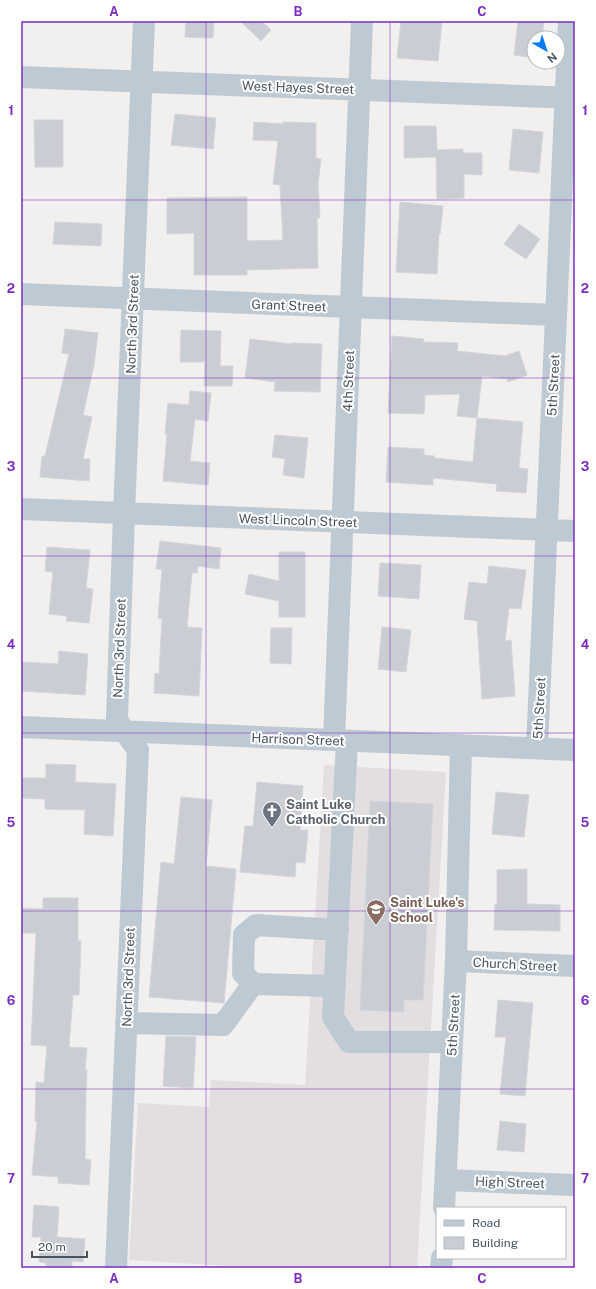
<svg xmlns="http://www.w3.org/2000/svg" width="596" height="1289" font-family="'Public Sans',sans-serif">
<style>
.education{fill:#e3dfe1}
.building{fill:#caced4;stroke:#d2d5db}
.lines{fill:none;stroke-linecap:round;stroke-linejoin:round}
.minor{stroke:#becad3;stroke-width:22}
.grid{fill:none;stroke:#7b2cbf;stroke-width:1;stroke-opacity:0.55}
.labels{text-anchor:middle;stroke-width:4;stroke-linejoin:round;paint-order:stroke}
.street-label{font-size:13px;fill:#45545f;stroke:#fff}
.worship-label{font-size:13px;font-weight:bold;fill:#5b616d;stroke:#fff;text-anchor:start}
.education-label{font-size:13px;font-weight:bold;fill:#785e54;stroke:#fff;text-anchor:start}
.neatline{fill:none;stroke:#7b2cbf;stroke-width:1.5}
.grid-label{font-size:13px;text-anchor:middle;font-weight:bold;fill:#7b2cbf}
</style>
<rect width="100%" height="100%" fill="#f2efef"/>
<!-- education -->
<path class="education" d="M324,765L446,772L417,1268H230V1266L129,1260L138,1103L209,1107L211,1080L305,1085Z"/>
<!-- building -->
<path class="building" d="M186,21H214L213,38L185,37Z
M240,21H261L271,30L261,41Z
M401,21H442L438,61L397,58Z
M518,21H544L542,38H534V58L514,55Z
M175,114L216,118L213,149L171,145Z
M34,120H63V167H35Z
M254,122L283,124V122L316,123V158L321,159L318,184L320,218H317L318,268L247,270V275H194V233L167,234V198L247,197V241L283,240L280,185L273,184L278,141L253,140Z
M404,126H436L437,150L463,149V153H482V175L464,174V198L437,199L436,157L404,158Z
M513,129L543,132L539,173L509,170Z
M400,202L443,206L440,234L439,233L437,274L396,272Z
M55,222L102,224L101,246L53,244Z
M519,224L540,239L526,259L504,244Z
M65,329L98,333L94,365L83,415L92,417L83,459H90L89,481L40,477L42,456H45L69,354L62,353Z
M181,330L221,331L220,366H233L232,386H204L205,362H180Z
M392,336L424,339L423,342L458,343L457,351L505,356L519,351L527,375L508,382L507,379L482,376L477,418L457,416L460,394L425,395L424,414L388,413Z
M250,339L291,344V343L322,344L320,392L274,391L275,382L245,378Z
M190,391L211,393L208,421L195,419L190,461L210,463L208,485L163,481L167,434H165L168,403L189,405Z
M477,418L523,422L519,468L528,469L526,493L496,491L497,484L433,478V485L386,482L388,447L424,449V455L434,456V458L473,462Z
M275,435L308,438L304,478L283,475L285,459L272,457Z
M160,541L221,548L219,569L198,566L197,573H192L187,627L202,628L199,696L154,693L155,673L159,674L162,619L158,618L162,569H156Z
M47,547L90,550L86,588L93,589L89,623L66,621L67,616L49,614L53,572L45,571Z
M279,552H305V617H279V601L245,594L249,574L279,581Z
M380,563L421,565L419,599L378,596Z
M489,566L526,570L521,609L509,608L505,641L511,640L515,696L482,699L477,621L464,619L469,582L487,584Z
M382,627L411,630L406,672L378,669Z
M271,628H292L291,664L270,663Z
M59,651L88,654L85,695L21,691V662L58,664Z
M46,764L76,765L75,782L116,784L113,836L84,834L85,810L45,809V799L21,798V778H46Z
M257,782L303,786L300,830H308L305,863L296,862L295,877L240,872L245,826H253Z
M496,792L529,795L524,837L492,834Z
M181,797L212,800L206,866L236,869L224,1003L149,997L161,862L174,864Z
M370,801L433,804L423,1000H404V1012L360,1010Z
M527,869V904L560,905V931L494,930L495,904H497V870Z
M43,898H78V941H81L79,995H73L69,1047L87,1048L85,1070H87L86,1091L85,1159L91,1160L89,1185L58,1183V1177L32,1175L37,1121H35L36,1082L44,1083L47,1046L31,1045L36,933H21V908L43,909Z
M498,1000L533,1003L525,1096L500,1094L506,1037H495Z
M166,1036L196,1037L193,1088L163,1086Z
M500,1121L526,1124L524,1152L497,1150Z
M34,1205L59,1207L57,1237L85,1239L83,1262L72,1261V1268H46V1263L39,1262L41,1237H32Z"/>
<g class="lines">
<!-- minor -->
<path class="minor" d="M21,77L575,98
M21,294L556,315
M21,509L575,531
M21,727L575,750
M334,740L362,21
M347,741L333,1017L349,1042H452
M537,748L569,21
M456,961L575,966
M335,986L253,984L243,973L244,935L256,925L338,930
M126,1023L223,1025L253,984
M446,1180L575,1185
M444,1208L456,961L461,745
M116,1268L138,750L118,722L117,717L124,514L144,21
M441,1268L442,1258"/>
</g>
<!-- grid -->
<path class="grid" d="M206,21V1268M390,21V1268M21,200H575M21,378H575M21,556H575M21,733H575M21,911H575M21,1089H575"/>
<!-- icons -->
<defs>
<symbol id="church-pin" viewBox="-11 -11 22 30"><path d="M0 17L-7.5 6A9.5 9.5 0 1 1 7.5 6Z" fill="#6b7280" stroke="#fff"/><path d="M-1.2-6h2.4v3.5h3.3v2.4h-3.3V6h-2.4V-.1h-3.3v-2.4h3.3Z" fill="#fff"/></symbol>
<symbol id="school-pin" viewBox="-11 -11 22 30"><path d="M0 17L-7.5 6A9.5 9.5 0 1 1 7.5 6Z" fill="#8d6e63" stroke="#fff"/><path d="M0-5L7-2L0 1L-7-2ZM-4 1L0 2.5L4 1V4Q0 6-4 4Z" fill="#fff"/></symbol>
</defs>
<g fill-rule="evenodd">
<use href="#church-pin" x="261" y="800" width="22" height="30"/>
<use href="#school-pin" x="365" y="898" width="22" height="30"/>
</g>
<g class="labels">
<!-- street labels -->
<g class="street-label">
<text transform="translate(298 87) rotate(2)" y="5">West Hayes Street</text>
<text transform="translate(289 305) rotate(2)" y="5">Grant Street</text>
<text transform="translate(132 324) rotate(-88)" y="5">North 3rd Street</text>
<text transform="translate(348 381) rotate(-88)" y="5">4th Street</text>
<text transform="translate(553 385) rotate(-87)" y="5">5th Street</text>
<text transform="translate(298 520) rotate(2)" y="5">West Lincoln Street</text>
<text transform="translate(119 648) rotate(-88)" y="5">North 3rd Street</text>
<text transform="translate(539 708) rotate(-87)" y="5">5th Street</text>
<text transform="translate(298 739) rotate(2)" y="5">Harrison Street</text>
<text transform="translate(515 964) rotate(3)" y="5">Church Street</text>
<text transform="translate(128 977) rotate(-88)" y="5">North 3rd Street</text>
<text transform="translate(453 1025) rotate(-87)" y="5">5th Street</text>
<text transform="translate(510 1182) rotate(2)" y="5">High Street</text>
</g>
<!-- worship labels -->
<g class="worship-label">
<text x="286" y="809">Saint Luke<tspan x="286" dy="15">Catholic Church</tspan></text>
</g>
<!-- education labels -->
<g class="education-label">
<text x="390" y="907">Saint Luke's<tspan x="390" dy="15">School</tspan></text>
</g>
</g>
<!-- border -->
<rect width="596" height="1289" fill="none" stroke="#ffffff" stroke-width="44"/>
<!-- legend -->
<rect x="436" y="1207" width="130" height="52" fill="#ffffff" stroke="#b5bbbf"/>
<rect x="444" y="1220" width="20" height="6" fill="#becad3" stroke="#b5bbbf"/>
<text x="472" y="1227" font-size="12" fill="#45545f">Road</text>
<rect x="444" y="1237" width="20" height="12" fill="#caced4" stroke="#b5bbbf"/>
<text x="472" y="1247" font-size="12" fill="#45545f">Building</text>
<!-- north arrow -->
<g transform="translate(546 50) rotate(141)"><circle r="19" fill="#ffffff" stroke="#b5bbbf"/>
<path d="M0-3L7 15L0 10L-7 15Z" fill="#047af7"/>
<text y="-6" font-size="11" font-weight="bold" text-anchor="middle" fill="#45545f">N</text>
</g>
<!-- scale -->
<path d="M32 1251v6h55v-6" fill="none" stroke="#45545f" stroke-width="2"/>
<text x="38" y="1251" font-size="12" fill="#45545f" stroke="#ffffff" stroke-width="3" paint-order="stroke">20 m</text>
<rect x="22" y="22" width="552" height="1245" class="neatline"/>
<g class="grid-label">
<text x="114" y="16">A</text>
<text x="298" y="16">B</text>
<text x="482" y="16">C</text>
<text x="11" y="115">1</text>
<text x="585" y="115">1</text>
<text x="11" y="293">2</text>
<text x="585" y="293">2</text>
<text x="11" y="471">3</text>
<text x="585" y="471">3</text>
<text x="11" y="649">4</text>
<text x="585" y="649">4</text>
<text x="11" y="827">5</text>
<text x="585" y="827">5</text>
<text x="11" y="1005">6</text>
<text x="585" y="1005">6</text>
<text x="11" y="1183">7</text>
<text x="585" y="1183">7</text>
<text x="114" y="1283">A</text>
<text x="298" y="1283">B</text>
<text x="482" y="1283">C</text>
</g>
</svg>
